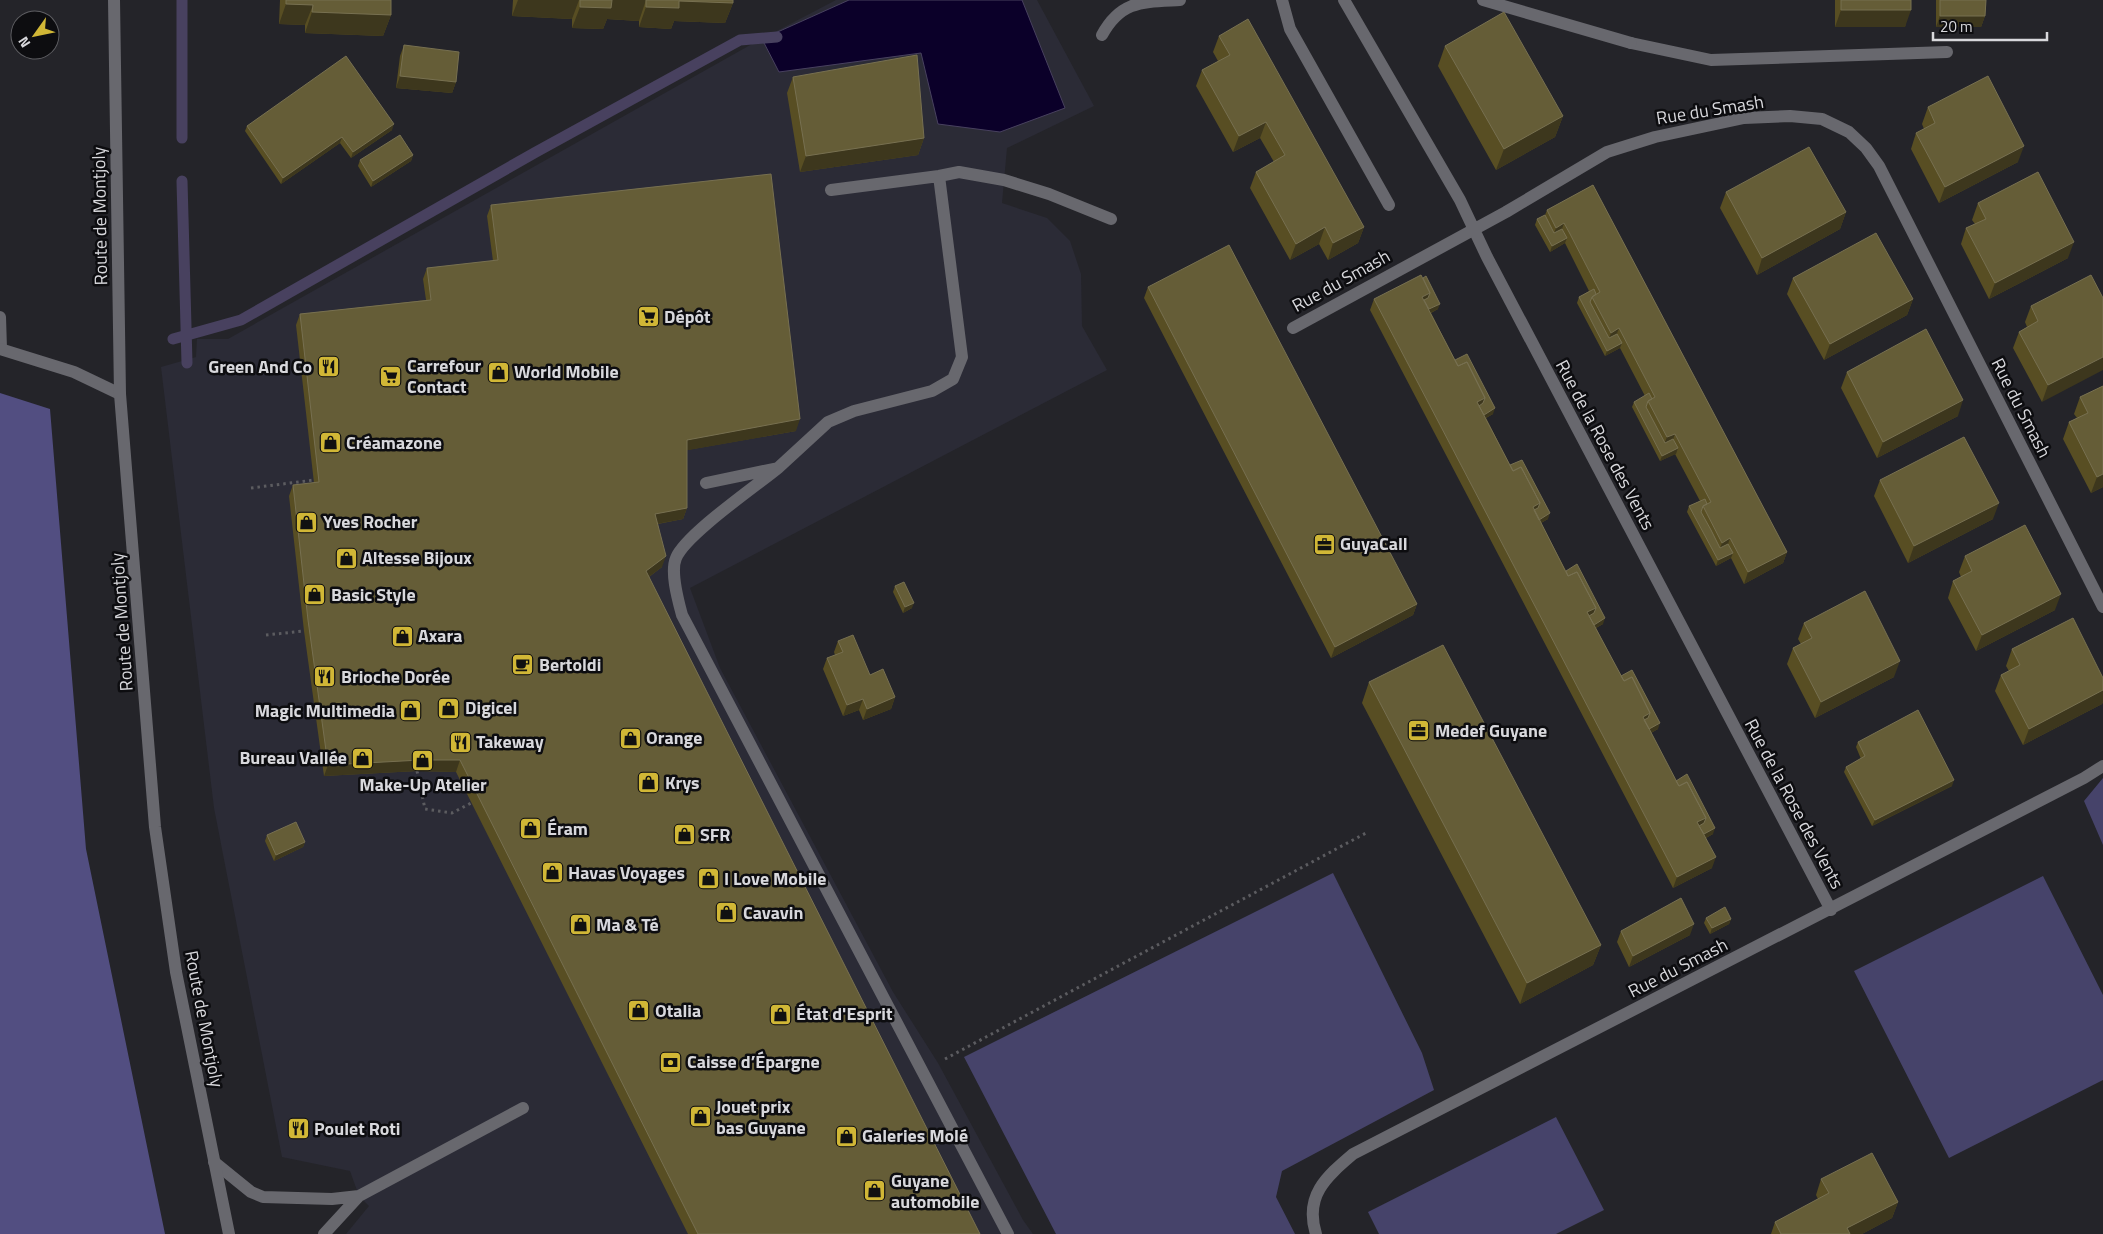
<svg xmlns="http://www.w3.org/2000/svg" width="2103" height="1234" font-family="'Titillium Web',sans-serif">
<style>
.built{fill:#2b2b36}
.green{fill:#46436a}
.forest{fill:#524e81}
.water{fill:#0b0029;stroke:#48415f}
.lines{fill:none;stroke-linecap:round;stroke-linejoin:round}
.stream{stroke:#48415f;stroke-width:11}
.path{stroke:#5c5c60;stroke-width:3;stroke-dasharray:2.5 4;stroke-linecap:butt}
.service{stroke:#68686e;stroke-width:12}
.minor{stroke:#68686e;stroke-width:12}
.secondary{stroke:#68686e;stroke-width:12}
.wall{fill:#584e23}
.shaded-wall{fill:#3d371d}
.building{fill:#655d37;stroke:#777051}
.labels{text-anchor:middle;stroke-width:5;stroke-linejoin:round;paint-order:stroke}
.street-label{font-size:18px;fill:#d8d8dc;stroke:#0d0d10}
.poi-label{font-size:18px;font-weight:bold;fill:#d8d8dc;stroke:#0d0d10;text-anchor:start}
</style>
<rect width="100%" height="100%" fill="#242429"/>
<!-- built -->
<path class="built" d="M836,0H1037L1094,106L1007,148L1002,203L1047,218L1070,241L1081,274L1082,326L1107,370L690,588L720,668L893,992L938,1063L1023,1220L1033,1234H346L369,1206L359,1196L350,1171L282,1157L214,808L161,367L196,357L197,339H228L752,44Z"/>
<!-- green -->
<path class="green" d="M2103,778V845L2084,801Z
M1333,873L1422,1053L1434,1090L1282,1171L1276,1197L1295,1234H1056L964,1057Z
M2043,876L2103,995V1080L1949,1158L1854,971Z
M1556,1117L1604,1210L1556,1234H1379L1368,1212Z"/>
<!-- forest -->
<path class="forest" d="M0,393L50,409L86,849L165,1234H0Z"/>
<!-- water -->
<path class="water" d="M849,0H1022L1065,108L1000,132L938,124L921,53L779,72L762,39Z"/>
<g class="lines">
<!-- stream -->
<path class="stream" d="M182,138V0
M182,181L187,363
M173,339L241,320L536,152L740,40L777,37"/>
<!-- path -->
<path class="path" d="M251,488L314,480
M266,635L304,631
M417,771L425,809L452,813L473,802
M945,1059L1366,833"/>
<!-- service -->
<path class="service" d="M1282,0L1290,29L1389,205
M1631,43L1711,60L1947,52
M831,190L939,176L959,172L1004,180L1049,194L1111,219
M0,317L1,349
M778,468C756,486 685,535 676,558C670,572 678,600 682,615L1008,1234
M706,483L778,468L828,422L854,411L932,391L953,379L962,357L939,176
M214,1162L251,1192L263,1197L332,1199L359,1196
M324,1234L359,1196L523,1108"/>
<!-- minor -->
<path class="minor" d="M1344,0L1460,200L1487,257L1831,910
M1483,0L1631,43
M1102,35C1121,0 1143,2 1180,0
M1293,328L1506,212L1607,152L1655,137L1744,118L1790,116L1822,119L1849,132L1866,148L1879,166L2103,607
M0,349L74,372L120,394
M1316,1234C1304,1196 1326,1177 1353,1154L2084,778L2103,766"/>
<!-- secondary -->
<path class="secondary" d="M114,0L120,394L155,827L176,972L229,1234"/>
</g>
<!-- wall -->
<path class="wall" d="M280,0H391V15L383,36L305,33V25L279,24Z
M513,0H733V3L725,23L674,21L671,29L639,27V21L607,19L603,29L572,28V19L512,16Z
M1835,0H1911L1905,27H1835Z
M1936,0H1986L1985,16L1981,27H1936Z
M1219,36L1364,227L1358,243L1328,260L1319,244L1290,260L1250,188L1256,172L1274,162L1260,138L1233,152L1196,86L1202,70L1218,61L1213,52Z
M404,45L456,82L452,93L396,88L400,56Z
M1445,46L1563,116L1555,137L1496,170L1438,66Z
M793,77L924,138L918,155L800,172L787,93Z
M1928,107L2018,162L1939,203L1911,149L1916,133L1924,129L1922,124Z
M247,126L392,130L351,158L340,143L281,184L245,131Z
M413,155L411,161L371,187L358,166L360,160Z
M1593,185L1787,552L1783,563L1744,584L1731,558L1716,566L1687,512L1689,506L1700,501L1675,454L1660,461L1632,407L1634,402L1645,396L1620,348L1605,356L1577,303L1579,297L1589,291L1565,243L1550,252L1535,225L1537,219L1545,215L1547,210Z
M1726,192L1846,212L1840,229L1757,275L1720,208Z
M1978,203L2068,258L1989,299L1961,244L1966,228L1975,224L1972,220Z
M491,205L796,431L687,450V508L683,519L658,524L662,567L649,577L980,1234H688L456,772L417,771L324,776L304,631L289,496L293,485L314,483L296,325L300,314L426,300L423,279L427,268L493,261L487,216Z
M1793,278L1913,299L1907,315L1824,360L1787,294Z
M1148,287L1417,604L1413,615L1331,658L1144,298Z
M2103,298L2042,402L2013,348L2019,332L2027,327L2025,322L2031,306Z
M1374,299L1438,309L1431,313L1455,360L1493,414L1486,418L1510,465L1548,519L1541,523L1566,571L1603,624L1596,628L1621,676L1658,729L1651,733L1676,781L1713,834L1706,838L1712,868L1673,888L1370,310Z
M1847,372L1958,416L1877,458L1841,388Z
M2103,386V487L2091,493L2063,439L2069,422L2077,418L2074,414L2080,397Z
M1880,480L1993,519L1908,563L1874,496Z
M1965,556L2055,610L1976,651L1948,598L1953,581L1961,577L1959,572Z
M895,586L912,608L903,613L893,592Z
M1804,623L1894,677L1815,718L1787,664L1793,648L1801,644L1798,639Z
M838,641L870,675L895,697L891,709L863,720L859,710L843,716L823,669L827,658L835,655L834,652Z
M2012,649L2103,678V702L2102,704L2023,745L1995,691L2001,675L2009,671L2006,666Z
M1369,682L1601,945L1593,965L1520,1004L1362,703Z
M1858,742L1952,786L1872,826L1844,772L1846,767L1861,759L1856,747Z
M267,835L305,842L303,847L274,861L265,841Z
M1706,918L1731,919L1729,924L1710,934L1704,923Z
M1621,931L1690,935L1629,967L1617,942Z
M1821,1179L1898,1202L1892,1218L1862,1234H1771L1775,1222L1818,1199L1816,1195Z"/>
<!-- shaded-wall -->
<path class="shaded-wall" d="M518,0H579L572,19L512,16Z
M611,0H646L639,21L607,19L603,29L572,28L580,7Z
M679,1L733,3L725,23L674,21L671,29L639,27L646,7Z
M286,4L313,5L305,25L279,24Z
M1841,10H1911L1905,27H1835Z
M312,12L391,15L383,36L305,33Z
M1940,16H1985L1981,27H1936Z
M400,76L456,82L452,93L396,88Z
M1563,116L1555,137L1496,170L1504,149Z
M1266,122L1260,138L1233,152L1239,136Z
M394,124L392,130L351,158L353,152Z
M342,137L340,143L281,184L283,178Z
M924,138L918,155L800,172L806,156Z
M2024,146L2018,162L1939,203L1945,187Z
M413,155L411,161L371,187L373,181Z
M1846,212L1840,229L1757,275L1762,258Z
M1564,223L1560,235L1552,239L1556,228Z
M1325,227L1319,244L1290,260L1296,244Z
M1364,227L1358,243L1328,260L1333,243Z
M1567,238L1565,243L1550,252L1552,246Z
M2074,242L2068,258L1989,299L1995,283Z
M1430,293L1426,304L1422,297Z
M1913,299L1907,315L1824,360L1830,344Z
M1440,304L1438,309L1422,317L1425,311Z
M1619,328L1615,339L1607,344L1611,333Z
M1622,343L1620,348L1605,356L1607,351Z
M2103,357V370L2042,402L2048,385Z
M1485,398L1481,409L1477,402Z
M1963,400L1958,416L1877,458L1883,442Z
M1495,408L1493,414L1478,422L1480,417Z
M800,419L796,431L683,451L687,440Z
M1675,434L1671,445L1662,449L1667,437Z
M1678,448L1676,454L1660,461L1662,456Z
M2103,474V487L2091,493L2097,477Z
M1540,503L1536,514L1533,507Z
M1999,503L1993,519L1908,563L1914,546Z
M687,508L683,519L651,525L655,514Z
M1550,513L1548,519L1533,527L1535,522Z
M1730,538L1726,550L1718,554L1722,543Z
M1787,552L1783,563L1744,584L1748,572Z
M1733,553L1731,558L1716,566L1718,560Z
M666,556L662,567L642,582L646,571Z
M2061,594L2055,610L1976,651L1982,635Z
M914,603L912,608L903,613L905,607Z
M1417,604L1413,615L1331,658L1335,647Z
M1596,608L1591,619L1587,612Z
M1605,618L1603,624L1588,632L1590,626Z
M1900,661L1894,677L1815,718L1821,702Z
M2103,690V702L2102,704L2023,745L2029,729Z
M895,697L891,709L863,720L867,709Z
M863,699L859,710L843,716L847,705Z
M1650,713L1646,724L1643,717Z
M1660,723L1658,729L1643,737L1645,732Z
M421,760H460L456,772L417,771L324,776L328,765Z
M1954,780L1952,786L1872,826L1875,820Z
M1706,818L1702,829L1697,822Z
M1715,828L1713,834L1698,842L1700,836Z
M305,842L303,847L274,861L276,855Z
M1716,857L1712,868L1673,888L1677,877Z
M1731,919L1729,924L1710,934L1712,928Z
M1694,924L1690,935L1629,967L1633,956Z
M1601,945L1593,965L1520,1004L1527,983Z
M1898,1202L1892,1218L1862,1234H1845L1847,1228Z"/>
<!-- building -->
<path class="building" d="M286,0H391V15L312,12L313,5L286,4Z
M580,0H612L611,8L580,7Z
M646,0H733V3L679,1V8L646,7Z
M1841,0H1911V10H1841Z
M1940,0H1986L1985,16H1940Z
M1504,12L1563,116L1504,149L1445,46Z
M1248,19L1364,227L1333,243L1325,227L1296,244L1256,172L1285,155L1266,122L1239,136L1202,70L1230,55L1219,36Z
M404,45L459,52L456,82L400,76Z
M917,55L924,138L806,156L793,77Z
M346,56L394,124L353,152L342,137L283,178L247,126Z
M1988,76L2024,146L1945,187L1916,133L1935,123L1928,107Z
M400,135L413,155L373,181L360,160Z
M1809,147L1846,212L1762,258L1726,192Z
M2038,172L2074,242L1995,283L1966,228L1986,219L1978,203Z
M771,174L800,419L687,440V508L655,514L666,556L646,571L980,1234H698L460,760H421L328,765L308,620L293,485L319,482L300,314L431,300L427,268L498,260L491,205Z
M1593,185L1787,552L1748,572L1730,538L1722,543L1703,506L1711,502L1675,434L1667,437L1648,401L1655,397L1619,328L1611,333L1592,297L1600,292L1569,232L1564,223L1556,228L1547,210Z
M1545,215L1554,233L1562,229L1567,238L1552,246L1537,219Z
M1876,233L1913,299L1830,344L1793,278Z
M1229,245L1417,604L1335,647L1148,287Z
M1421,275L1430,293L1422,297L1458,366L1467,362L1485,398L1477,402L1513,471L1521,467L1540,503L1533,507L1568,576L1577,572L1596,608L1587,612L1624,681L1632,677L1650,713L1643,717L1679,786L1687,782L1706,818L1697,822L1716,857L1677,877L1374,299Z
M2091,275L2103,298V357L2048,385L2019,332L2038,321L2031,306Z
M1426,276L1440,304L1429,309L1424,300L1428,298L1430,293L1423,278Z
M1594,289L1596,294L1592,297L1590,302L1609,338L1617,334L1622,343L1607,351L1579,297Z
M1926,329L1963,400L1883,442L1847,372Z
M1467,354L1495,408L1484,415L1479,406L1483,403L1485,398L1467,362L1458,366L1455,360Z
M2103,386V474L2097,477L2069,422L2088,413L2080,397Z
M1649,393L1652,399L1648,401L1646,407L1665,443L1673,439L1678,448L1662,456L1634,402Z
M1964,437L1999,503L1914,546L1880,480Z
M1522,460L1550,513L1539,520L1534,510L1538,508L1540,503L1521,467L1513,471L1510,465Z
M1705,499L1707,504L1703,506L1701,512L1711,530L1720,548L1728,544L1733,553L1718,560L1689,506Z
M2025,525L2061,594L1982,635L1953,581L1972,571L1965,556Z
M1577,564L1605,618L1594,625L1589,616L1594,613L1596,608L1577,572L1568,576L1566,571Z
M904,582L914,603L905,607L895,586Z
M1865,591L1900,661L1821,702L1793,648L1812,638L1804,623Z
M2073,618L2103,678V690L2029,729L2001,675L2020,665L2012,649Z
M853,635L870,675L883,669L895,697L867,709L863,699L847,705L827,658L843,652L838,641Z
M1443,645L1601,945L1527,983L1369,682Z
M1632,670L1660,723L1649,729L1644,720L1648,718L1650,713L1632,677L1624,681L1621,676Z
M1918,710L1954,780L1875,820L1846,767L1865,756L1858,742Z
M1687,774L1715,828L1704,834L1699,826L1704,823L1706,818L1687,782L1679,786L1676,781Z
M296,822L305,842L276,855L267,835Z
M1681,898L1694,924L1633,956L1621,931Z
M1725,907L1731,919L1712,928L1706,918Z
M1872,1153L1898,1202L1847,1228L1850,1234H1781L1775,1222L1829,1193L1821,1179Z"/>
<!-- icons -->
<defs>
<symbol id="supermarket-square" viewBox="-11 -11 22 22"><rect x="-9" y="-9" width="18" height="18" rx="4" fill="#d1b736" stroke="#0d0d10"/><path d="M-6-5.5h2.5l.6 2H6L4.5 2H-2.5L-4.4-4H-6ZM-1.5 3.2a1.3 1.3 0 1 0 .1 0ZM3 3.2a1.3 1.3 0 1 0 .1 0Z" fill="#111"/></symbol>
<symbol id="restaurant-square" viewBox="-11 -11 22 22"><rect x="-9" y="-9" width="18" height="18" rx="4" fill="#d1b736" stroke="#0d0d10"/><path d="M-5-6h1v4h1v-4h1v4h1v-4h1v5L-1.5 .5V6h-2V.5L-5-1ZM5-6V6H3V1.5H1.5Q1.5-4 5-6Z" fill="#111"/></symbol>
<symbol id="shop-square" viewBox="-11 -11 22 22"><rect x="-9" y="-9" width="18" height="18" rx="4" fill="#d1b736" stroke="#0d0d10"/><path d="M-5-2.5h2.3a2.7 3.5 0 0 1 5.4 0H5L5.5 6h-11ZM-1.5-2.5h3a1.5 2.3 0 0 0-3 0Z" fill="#111"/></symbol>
<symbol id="office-square" viewBox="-11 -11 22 22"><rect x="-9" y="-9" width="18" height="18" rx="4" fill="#d1b736" stroke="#0d0d10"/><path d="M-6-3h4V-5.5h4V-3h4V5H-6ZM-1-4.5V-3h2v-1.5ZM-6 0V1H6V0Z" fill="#111"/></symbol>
<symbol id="cafe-square" viewBox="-11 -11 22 22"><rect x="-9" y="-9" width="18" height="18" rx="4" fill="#d1b736" stroke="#0d0d10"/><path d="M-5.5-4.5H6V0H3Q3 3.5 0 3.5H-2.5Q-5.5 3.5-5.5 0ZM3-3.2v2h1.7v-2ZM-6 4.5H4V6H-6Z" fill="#111"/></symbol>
<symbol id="bank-square" viewBox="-11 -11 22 22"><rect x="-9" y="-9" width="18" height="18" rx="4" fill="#d1b736" stroke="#0d0d10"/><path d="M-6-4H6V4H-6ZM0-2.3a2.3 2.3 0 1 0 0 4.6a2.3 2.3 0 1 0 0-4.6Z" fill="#111"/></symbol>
</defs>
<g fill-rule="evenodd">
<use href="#supermarket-square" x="636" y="304" width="25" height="25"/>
<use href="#restaurant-square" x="316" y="354" width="25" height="25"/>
<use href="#shop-square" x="486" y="360" width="25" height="25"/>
<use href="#supermarket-square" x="378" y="364" width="25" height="25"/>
<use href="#shop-square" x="318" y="430" width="25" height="25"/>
<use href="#shop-square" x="294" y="510" width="25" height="25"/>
<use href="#office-square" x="1312" y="532" width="25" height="25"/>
<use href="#shop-square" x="334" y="546" width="25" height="25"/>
<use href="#shop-square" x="302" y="582" width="25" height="25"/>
<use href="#shop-square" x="390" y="624" width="25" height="25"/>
<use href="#cafe-square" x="510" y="652" width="25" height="25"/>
<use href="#restaurant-square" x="312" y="664" width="25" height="25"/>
<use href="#shop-square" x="436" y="696" width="25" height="25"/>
<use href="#shop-square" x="398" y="698" width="25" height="25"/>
<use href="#office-square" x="1406" y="718" width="25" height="25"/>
<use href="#shop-square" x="618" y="726" width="25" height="25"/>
<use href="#restaurant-square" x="448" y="730" width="25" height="25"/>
<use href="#shop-square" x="350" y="746" width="25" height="25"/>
<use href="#shop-square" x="410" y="748" width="25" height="25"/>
<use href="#shop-square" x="636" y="770" width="25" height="25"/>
<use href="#shop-square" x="518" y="816" width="25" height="25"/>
<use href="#shop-square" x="672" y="822" width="25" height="25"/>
<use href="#shop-square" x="540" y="860" width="25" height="25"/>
<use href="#shop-square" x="696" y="866" width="25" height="25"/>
<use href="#shop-square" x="714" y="900" width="25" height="25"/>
<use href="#shop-square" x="568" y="912" width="25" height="25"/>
<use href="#shop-square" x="626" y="998" width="25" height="25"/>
<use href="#shop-square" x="768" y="1002" width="25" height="25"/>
<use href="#bank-square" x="658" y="1050" width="25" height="25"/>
<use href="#shop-square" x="688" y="1104" width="25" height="25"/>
<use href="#restaurant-square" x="286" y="1116" width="25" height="25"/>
<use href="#shop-square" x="834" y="1124" width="25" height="25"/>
<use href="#shop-square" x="862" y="1178" width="25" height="25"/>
</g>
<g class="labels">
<!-- street labels -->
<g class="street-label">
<text transform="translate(1710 110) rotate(-9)" y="6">Rue du Smash</text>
<text transform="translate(100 216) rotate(-91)" y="6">Route de Montjoly</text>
<text transform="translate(1341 281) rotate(-29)" y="6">Rue du Smash</text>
<text transform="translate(2021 408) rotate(63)" y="6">Rue du Smash</text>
<text transform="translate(1605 445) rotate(62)" y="6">Rue de la Rose des Vents</text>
<text transform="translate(122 622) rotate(-94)" y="6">Route de Montjoly</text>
<text transform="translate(1794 804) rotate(62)" y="6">Rue de la Rose des Vents</text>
<text transform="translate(1678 968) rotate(-27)" y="6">Rue du Smash</text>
<text transform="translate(204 1019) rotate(79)" y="6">Route de Montjoly</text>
</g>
<!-- poi labels -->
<g class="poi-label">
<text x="664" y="323">Dépôt</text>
<text x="407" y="372">Carrefour<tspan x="407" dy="21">Contact</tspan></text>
<text x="312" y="373" text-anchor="end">Green And Co</text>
<text x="514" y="378">World Mobile</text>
<text x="346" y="449">Créamazone</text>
<text x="323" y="528">Yves Rocher</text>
<text x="1340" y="550">GuyaCall</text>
<text x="362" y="564">Altesse Bijoux</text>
<text x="331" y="601">Basic Style</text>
<text x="418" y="642">Axara</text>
<text x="539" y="671">Bertoldi</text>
<text x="341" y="683">Brioche Dorée</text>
<text x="465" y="714">Digicel</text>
<text x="395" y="717" text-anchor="end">Magic Multimedia</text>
<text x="1435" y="737">Medef Guyane</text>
<text x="646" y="744">Orange</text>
<text x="476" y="748">Takeway</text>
<text x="347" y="764" text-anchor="end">Bureau Vallée</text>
<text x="665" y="789">Krys</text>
<text x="423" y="791" text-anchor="middle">Make-Up Atelier</text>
<text x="547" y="835">Éram</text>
<text x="700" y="841">SFR</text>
<text x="568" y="879">Havas Voyages</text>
<text x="724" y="885">I Love Mobile</text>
<text x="743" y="919">Cavavin</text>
<text x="596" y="931">Ma &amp; Té</text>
<text x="655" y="1017">Otalia</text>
<text x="796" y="1020">État d'Esprit</text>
<text x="687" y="1068">Caisse d’Épargne</text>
<text x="716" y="1113">Jouet prix<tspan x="716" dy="21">bas Guyane</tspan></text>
<text x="314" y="1135">Poulet Roti</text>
<text x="862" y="1142">Galeries Molé</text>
<text x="891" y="1187">Guyane<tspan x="891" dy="21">automobile</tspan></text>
</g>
</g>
<!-- north arrow -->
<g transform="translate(35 35) rotate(237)"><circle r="24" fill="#0d0d10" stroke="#5e5e62"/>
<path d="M0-4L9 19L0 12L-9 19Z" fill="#d1b736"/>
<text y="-8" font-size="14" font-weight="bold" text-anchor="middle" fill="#d8d8dc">N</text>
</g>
<!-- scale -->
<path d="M1933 32v8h114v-8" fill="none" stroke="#d8d8dc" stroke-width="2.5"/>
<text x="1940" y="32" font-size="15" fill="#d8d8dc" stroke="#0d0d10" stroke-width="4" paint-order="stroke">20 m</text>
</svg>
